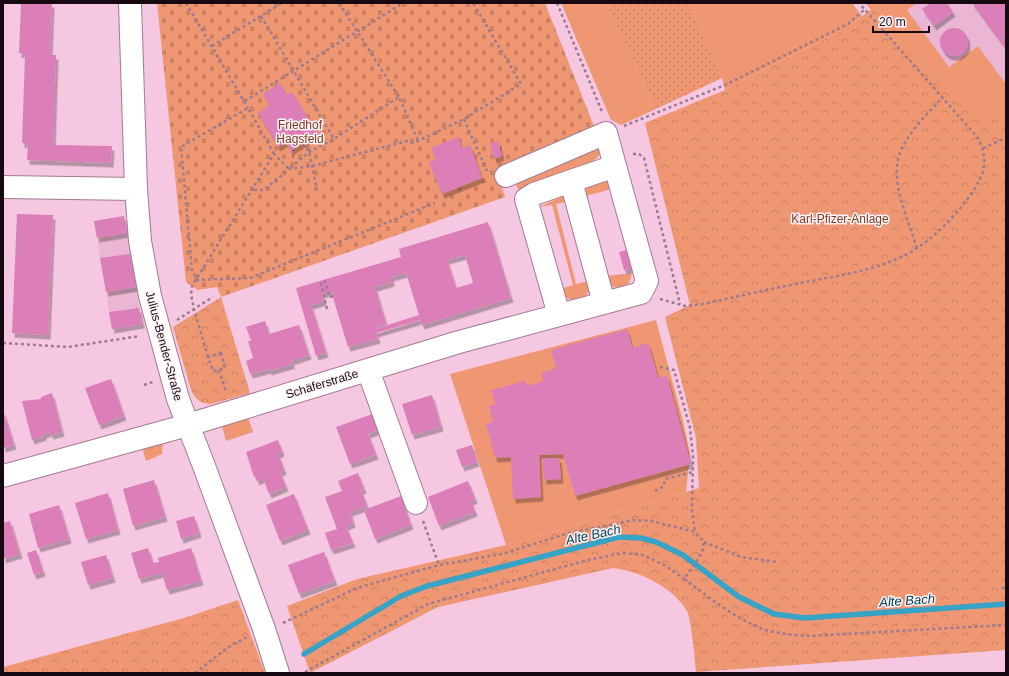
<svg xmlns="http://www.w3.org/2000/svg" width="1009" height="676" font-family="Helvetica,sans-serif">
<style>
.built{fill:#eab6d3}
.grass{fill:#ef9772}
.cemetery{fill:url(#cemetery-stones)}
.park{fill:url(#park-crowns)}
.garden{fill:url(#garden-dots)}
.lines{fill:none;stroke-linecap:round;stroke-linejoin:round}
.stream{stroke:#37a3c6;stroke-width:5.5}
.building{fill:#dc7eb8;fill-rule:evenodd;filter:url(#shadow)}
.minor-casing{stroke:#a37a92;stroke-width:24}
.path{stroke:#9c7b8e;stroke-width:2.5;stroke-dasharray:3 3;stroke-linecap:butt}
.minor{stroke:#fff;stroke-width:22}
.labels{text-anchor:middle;stroke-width:3;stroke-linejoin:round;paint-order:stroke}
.park-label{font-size:12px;fill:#7c3b1e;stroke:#fef4fa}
.street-label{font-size:12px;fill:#170912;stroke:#fef4fa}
.water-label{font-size:13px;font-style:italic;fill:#004052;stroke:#fef4fa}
</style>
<defs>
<pattern id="cemetery-stones" width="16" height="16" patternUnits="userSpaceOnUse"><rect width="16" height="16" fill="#ef9772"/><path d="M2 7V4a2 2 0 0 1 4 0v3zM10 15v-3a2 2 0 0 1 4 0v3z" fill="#cc8162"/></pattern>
<pattern id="park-crowns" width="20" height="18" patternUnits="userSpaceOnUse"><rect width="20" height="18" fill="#ef9772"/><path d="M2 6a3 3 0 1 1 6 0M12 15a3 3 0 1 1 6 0" fill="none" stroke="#cc8162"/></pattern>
<pattern id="garden-dots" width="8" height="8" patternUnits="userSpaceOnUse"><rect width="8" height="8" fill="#ef9772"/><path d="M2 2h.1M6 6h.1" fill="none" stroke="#cc8162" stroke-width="1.8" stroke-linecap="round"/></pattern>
<filter id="shadow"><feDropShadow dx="2.5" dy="4.5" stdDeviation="0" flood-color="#0004"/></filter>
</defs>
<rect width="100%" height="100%" fill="#f5c7e1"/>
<!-- built -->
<path class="built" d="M917,3H1006V84L978,46L949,67L907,10Z
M124,216L142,324L112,329L94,221Z"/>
<!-- grass -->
<path class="grass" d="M561,3H606L656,109L621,125L611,120Z
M689,3H852L862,16L849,26L725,90L722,78Z
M865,3H917L907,10L949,67L978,46L1006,84V133L986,134Z
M597,148L600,152L598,157L592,162L518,189L513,177Z
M604,177L612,182L615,188L586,196V189L589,183Z
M563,196L569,201L556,204L576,284L590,281C590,295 586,297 574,301L565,297L560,289L573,285L552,205L539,207Z
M632,273L629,283L620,288L610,286L604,277C614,274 622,275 632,273Z
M656,320L683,421L690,454L686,492L506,545L450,374Z
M248,417L253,432L226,441L222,426Z
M163,442L162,454L146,461L142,447Z"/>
<!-- cemetery -->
<path class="cemetery" d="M157,3H545L596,131L498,175L505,197L221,297L217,287L198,290L186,282Z"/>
<!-- park -->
<path class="park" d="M873,8L958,103L972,110L1006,119V650L696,672C695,660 691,618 687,611C673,587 639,571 613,568L438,607L310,673L287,606L357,579L506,545L699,488L696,438L665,317L690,305L645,123L725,90L849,26Z
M221,297L250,393L211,404C200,404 196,399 191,390L173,327Z
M238,600L265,673H3V667L184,618Z"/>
<!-- garden -->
<path class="garden" d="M606,3H689L722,78L656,109Z"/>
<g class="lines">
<!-- stream -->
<path class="stream" d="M304,654L401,596L427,586L619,537L641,538L656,542L683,555L739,597L774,614L805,618L1006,604"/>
</g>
<!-- building -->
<path class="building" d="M21,3H52L50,55H56L53,145L112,146L111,163L27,160L28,144L22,143L25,54L19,53Z
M931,3H947L953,12L934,26L922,9Z
M972,3H1006V49Z
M940 42a14 14 0 1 1 28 0a14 14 0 1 1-28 0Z
M280,83L287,95L292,92L317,132L321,133V135L317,134L292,150L291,154L289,153L290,149L286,142L278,147L258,113L270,105L263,94Z
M458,137L462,148L470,145L482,178L442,194L429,162L436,159L431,148Z
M498,141L502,156L494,159L490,144Z
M17,214L53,215L48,335L12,333Z
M124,216L127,233L97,238L94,221Z
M488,222L511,298L422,325L420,320L376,333L378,339L348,347L331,291L322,294L324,301L311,305L326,353L316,356L296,288L401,257L399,249ZM465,255L473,283L456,288L447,260ZM406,273L419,315L375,329V327L386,324L375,287L392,282L391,277Z
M627,250L632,268L624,270L619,252Z
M130,254L136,287L106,292L100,258Z
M139,308L142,324L112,329L109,312Z
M265,321L269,334L299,325L309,355L291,361L293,364L269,371V369L250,374L246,361L253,358L248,341H251L246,327Z
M627,329L632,348L648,343L658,378L667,376L691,464L575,496L563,454L539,455L541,497L513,499L511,457L495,458L486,424L493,422L489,406L495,404L491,390L525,381L527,386L543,381L541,373L556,368L551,350Z
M111,379L124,416L99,425L85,388Z
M52,393L62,432L51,435L50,432L44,434V436L32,440L22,401L41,399V397Z
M432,395L441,427L412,435L402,404Z
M3,410L14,445L3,448Z
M378,412L383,428L368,434L376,455L350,464L336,427Z
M278,440L282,452L278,454L284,470L280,472L286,487L269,494L263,478L257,481L255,476L254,477L246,452Z
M472,445L477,462L462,467L456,450Z
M542,458H559L561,479L544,480Z
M358,473L364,489L361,490L367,506L350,512L353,523L346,526L353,543L331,550L325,533L337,529L325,497L342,491L338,481Z
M154,480L165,517L133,526L123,489Z
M468,481L475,499L471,501L475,512L439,526L428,497Z
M108,493L118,530L86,539L75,503Z
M294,494L308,530L280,541L266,505Z
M401,496L411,525L375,539L364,510Z
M59,505L69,539L38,548L29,514Z
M194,516L199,533L181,539L176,521Z
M10,521L20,554L3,559V523Z
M148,548L153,563L159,562L158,558L191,548L201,581L167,590L162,573L139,579L131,553Z
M36,550L43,572L34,575L27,553Z
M324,552L335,581L299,594L288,565Z
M106,555L113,578L88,585L81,562Z"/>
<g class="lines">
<defs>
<path id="minor" d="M130,3L136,189L140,241L150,296L178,399L204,466L264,629L278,673
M506,176L606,133L615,166L571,181
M3,187L136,189
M559,315L526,199L534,194L571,181L604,303
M368,370L416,503
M3,476L188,425L459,342L641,293L647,281L615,166"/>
</defs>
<!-- minor casing -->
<use href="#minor" class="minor-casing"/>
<!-- path -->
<path class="path" d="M186,3L248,108
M339,3L399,97
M557,3L603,114
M261,16L334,139
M212,46L282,3
M245,101L403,3
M464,119L487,171
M624,126L725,85L848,24L864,10
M305,142L309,152L317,189
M983,148L1006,138
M274,154L248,108L181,147L192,270L197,280L250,278L435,203
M633,154H639L644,158L680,304
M254,190H264L289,169L312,166L407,141L413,143L418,141L464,119L521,84L473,3
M917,248C909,222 889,180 900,153C909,131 927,114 943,97
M660,299L685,306L703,304C736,297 768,289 801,283C840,275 884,270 917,248C937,235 955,216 969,197C984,175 990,163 978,138L859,3
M327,309L321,283L325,281L330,297L333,296
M177,320L194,309L191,294L192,286L274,154L289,169L309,152L334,139L399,97L418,141
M3,343L68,347L140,336
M221,353L225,368L213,371L208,357Z
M208,357L194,309L213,297
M660,367L674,370L690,428L693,456L692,510L695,532
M219,370L226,392
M144,385L153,382
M655,491L664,486L665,479L693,472
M423,521L439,565
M704,542L741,557L777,562
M1002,587L1006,591
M283,623L357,588L439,565L502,554L569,533L635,520L652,521L695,532L704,542C704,555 691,568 684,579C709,597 734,618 763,629C778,634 794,635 809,636L1006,625
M305,672L428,604L588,560L623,553L643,555L666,566L684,579
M195,673L227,648L247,637"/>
<!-- minor -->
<use href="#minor" class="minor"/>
</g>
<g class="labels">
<!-- park labels -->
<g class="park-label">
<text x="300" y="129">Friedhof<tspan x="300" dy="14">Hagsfeld</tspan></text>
<text x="840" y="223">Karl-Pfizer-Anlage</text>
</g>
<!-- street labels -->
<g class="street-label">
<text transform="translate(164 346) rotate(75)" y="4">Julius-Bender-Straße</text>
<text transform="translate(322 384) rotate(-17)" y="4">Schäferstraße</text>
</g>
<!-- water labels -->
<g class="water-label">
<text transform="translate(593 534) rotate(-12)" y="5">Alte Bach</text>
<text transform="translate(907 600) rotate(-4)" y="5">Alte Bach</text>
</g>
</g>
<!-- border -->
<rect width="1009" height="676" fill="none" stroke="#170912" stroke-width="8"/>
<!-- scale -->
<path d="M873 26v6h56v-6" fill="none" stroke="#170912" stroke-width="2"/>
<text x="879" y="26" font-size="12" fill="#170912" stroke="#fef4fa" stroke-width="3" paint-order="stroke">20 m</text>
</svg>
